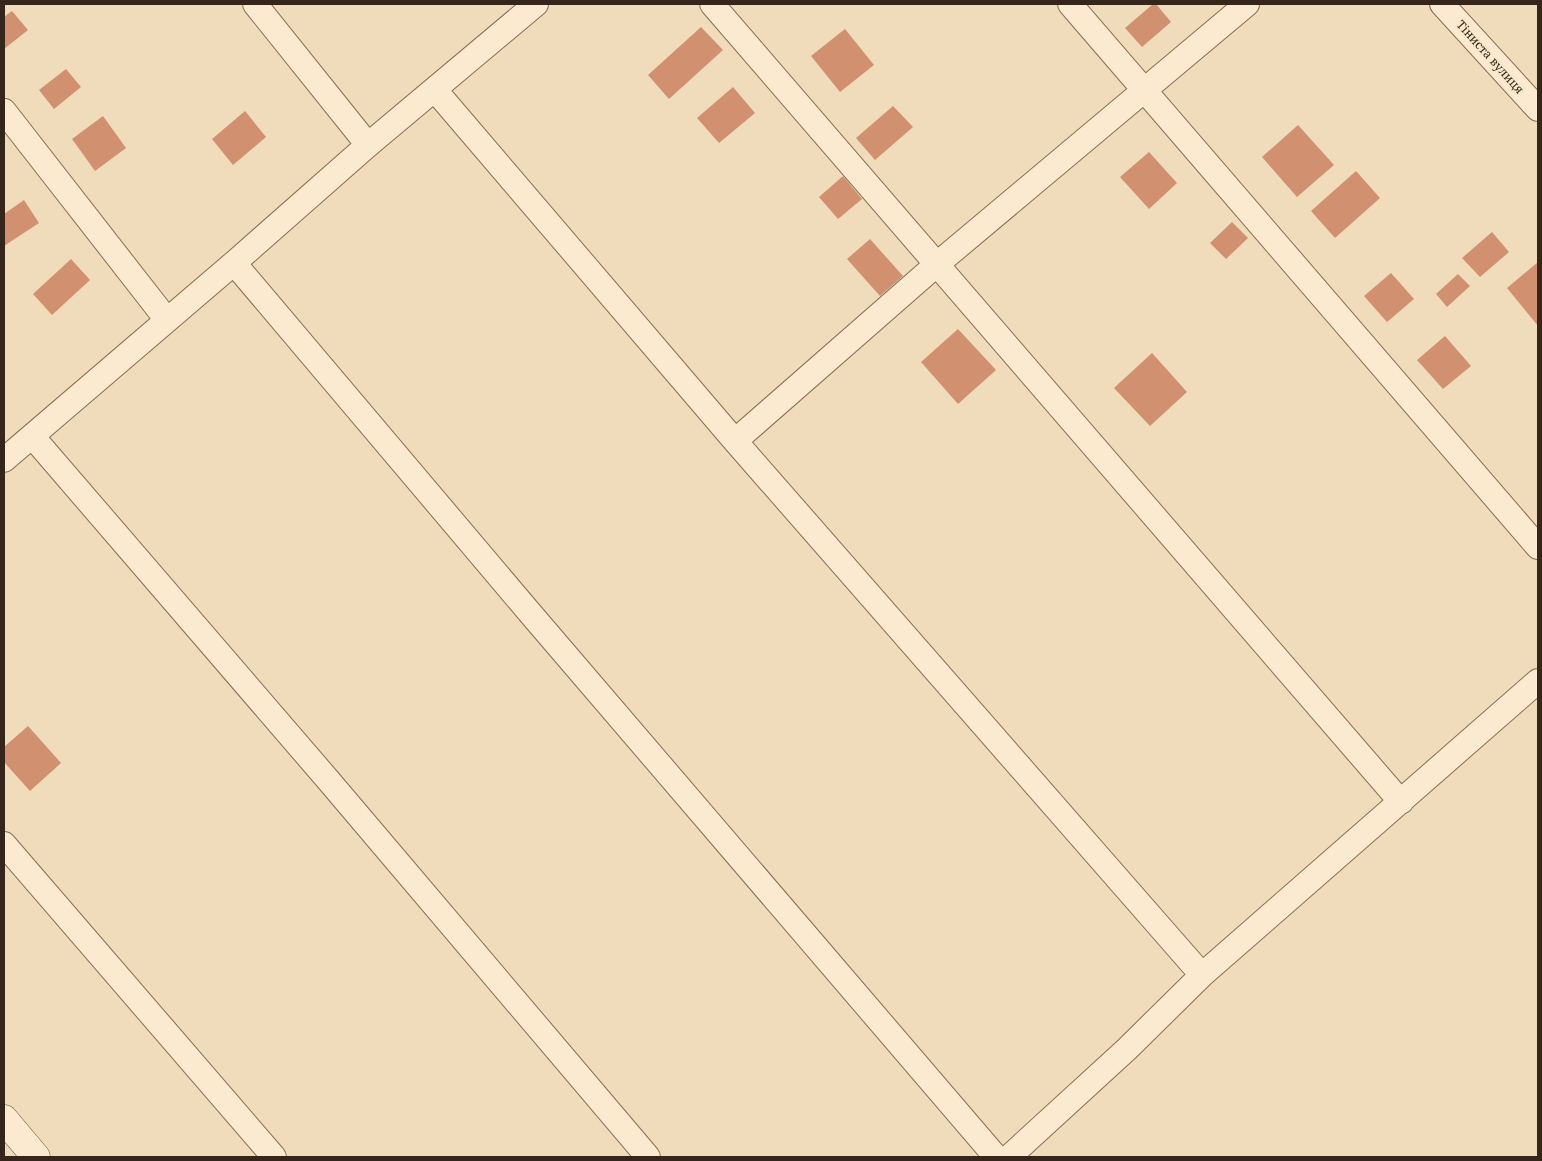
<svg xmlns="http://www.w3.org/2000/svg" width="1542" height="1161" font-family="'Noto Serif',serif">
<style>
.building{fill:#d1906f}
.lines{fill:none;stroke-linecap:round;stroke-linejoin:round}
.street-casing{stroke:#886c54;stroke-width:26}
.secondary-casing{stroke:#694d38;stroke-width:29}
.street{stroke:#fbeacf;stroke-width:24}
.secondary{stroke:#fbeacf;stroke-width:28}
.labels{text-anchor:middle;stroke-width:4.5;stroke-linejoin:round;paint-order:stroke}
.street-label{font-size:12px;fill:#36251a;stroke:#f7e7cb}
</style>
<rect width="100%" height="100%" fill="#f0dcbb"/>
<!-- building -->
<path class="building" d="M1153,4H1156L1171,22L1142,47L1125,28Z
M12,11L28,30L4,49V17Z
M701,27L723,50L669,99L648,75Z
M845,29L874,65L840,92L811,56Z
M66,69L81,87L54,109L39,90Z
M733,87L755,113L719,143L697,118Z
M893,106L913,127L875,160L856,138Z
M245,111L266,137L233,165L212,139Z
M103,116L126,148L95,171L72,139Z
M1298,125L1334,165L1297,197L1262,157Z
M1149,152L1177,183L1149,209L1120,177Z
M1356,171L1380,198L1335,238L1311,211Z
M843,176L862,199L838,219L819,197Z
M24,200L39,223L4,246V214Z
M1232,222L1248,238L1226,259L1210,243Z
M1492,232L1509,252L1480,277L1462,258Z
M870,239L903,276L880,296L847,259Z
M71,259L90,280L52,315L33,294Z
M1538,262V326L1507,288Z
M1391,273L1414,299L1387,322L1364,296Z
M1458,274L1470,286L1447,307L1436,294Z
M958,329L996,370L958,404L921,362Z
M1445,336L1471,366L1443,389L1417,360Z
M1152,353L1187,392L1150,426L1114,388Z
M28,726L61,763L30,791L4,762V747Z"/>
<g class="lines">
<defs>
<path id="street" d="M255,4L368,145
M712,4L1401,802
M1070,4L1538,547
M1442,4L1538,109
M435,90L735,441L1202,975
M4,111L167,320
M234,263L530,613L996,1157
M32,436L329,781L648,1157
M735,441L936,265L1247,4
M4,460L234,263L368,145L536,4
M4,844L274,1157
M1009,1157L1127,1049L1202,975L1538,681"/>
<path id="secondary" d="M4,1119L36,1157"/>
</defs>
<!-- street casing -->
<use href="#street" class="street-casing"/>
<!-- secondary casing -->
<use href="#secondary" class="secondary-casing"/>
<!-- street -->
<use href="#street" class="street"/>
<!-- secondary -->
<use href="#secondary" class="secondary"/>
</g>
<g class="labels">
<!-- street labels -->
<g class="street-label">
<text transform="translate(1490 57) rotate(48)" y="4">Тіниста вулиця</text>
</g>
</g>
<!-- border -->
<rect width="1542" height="1161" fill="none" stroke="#36251a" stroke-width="10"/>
</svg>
